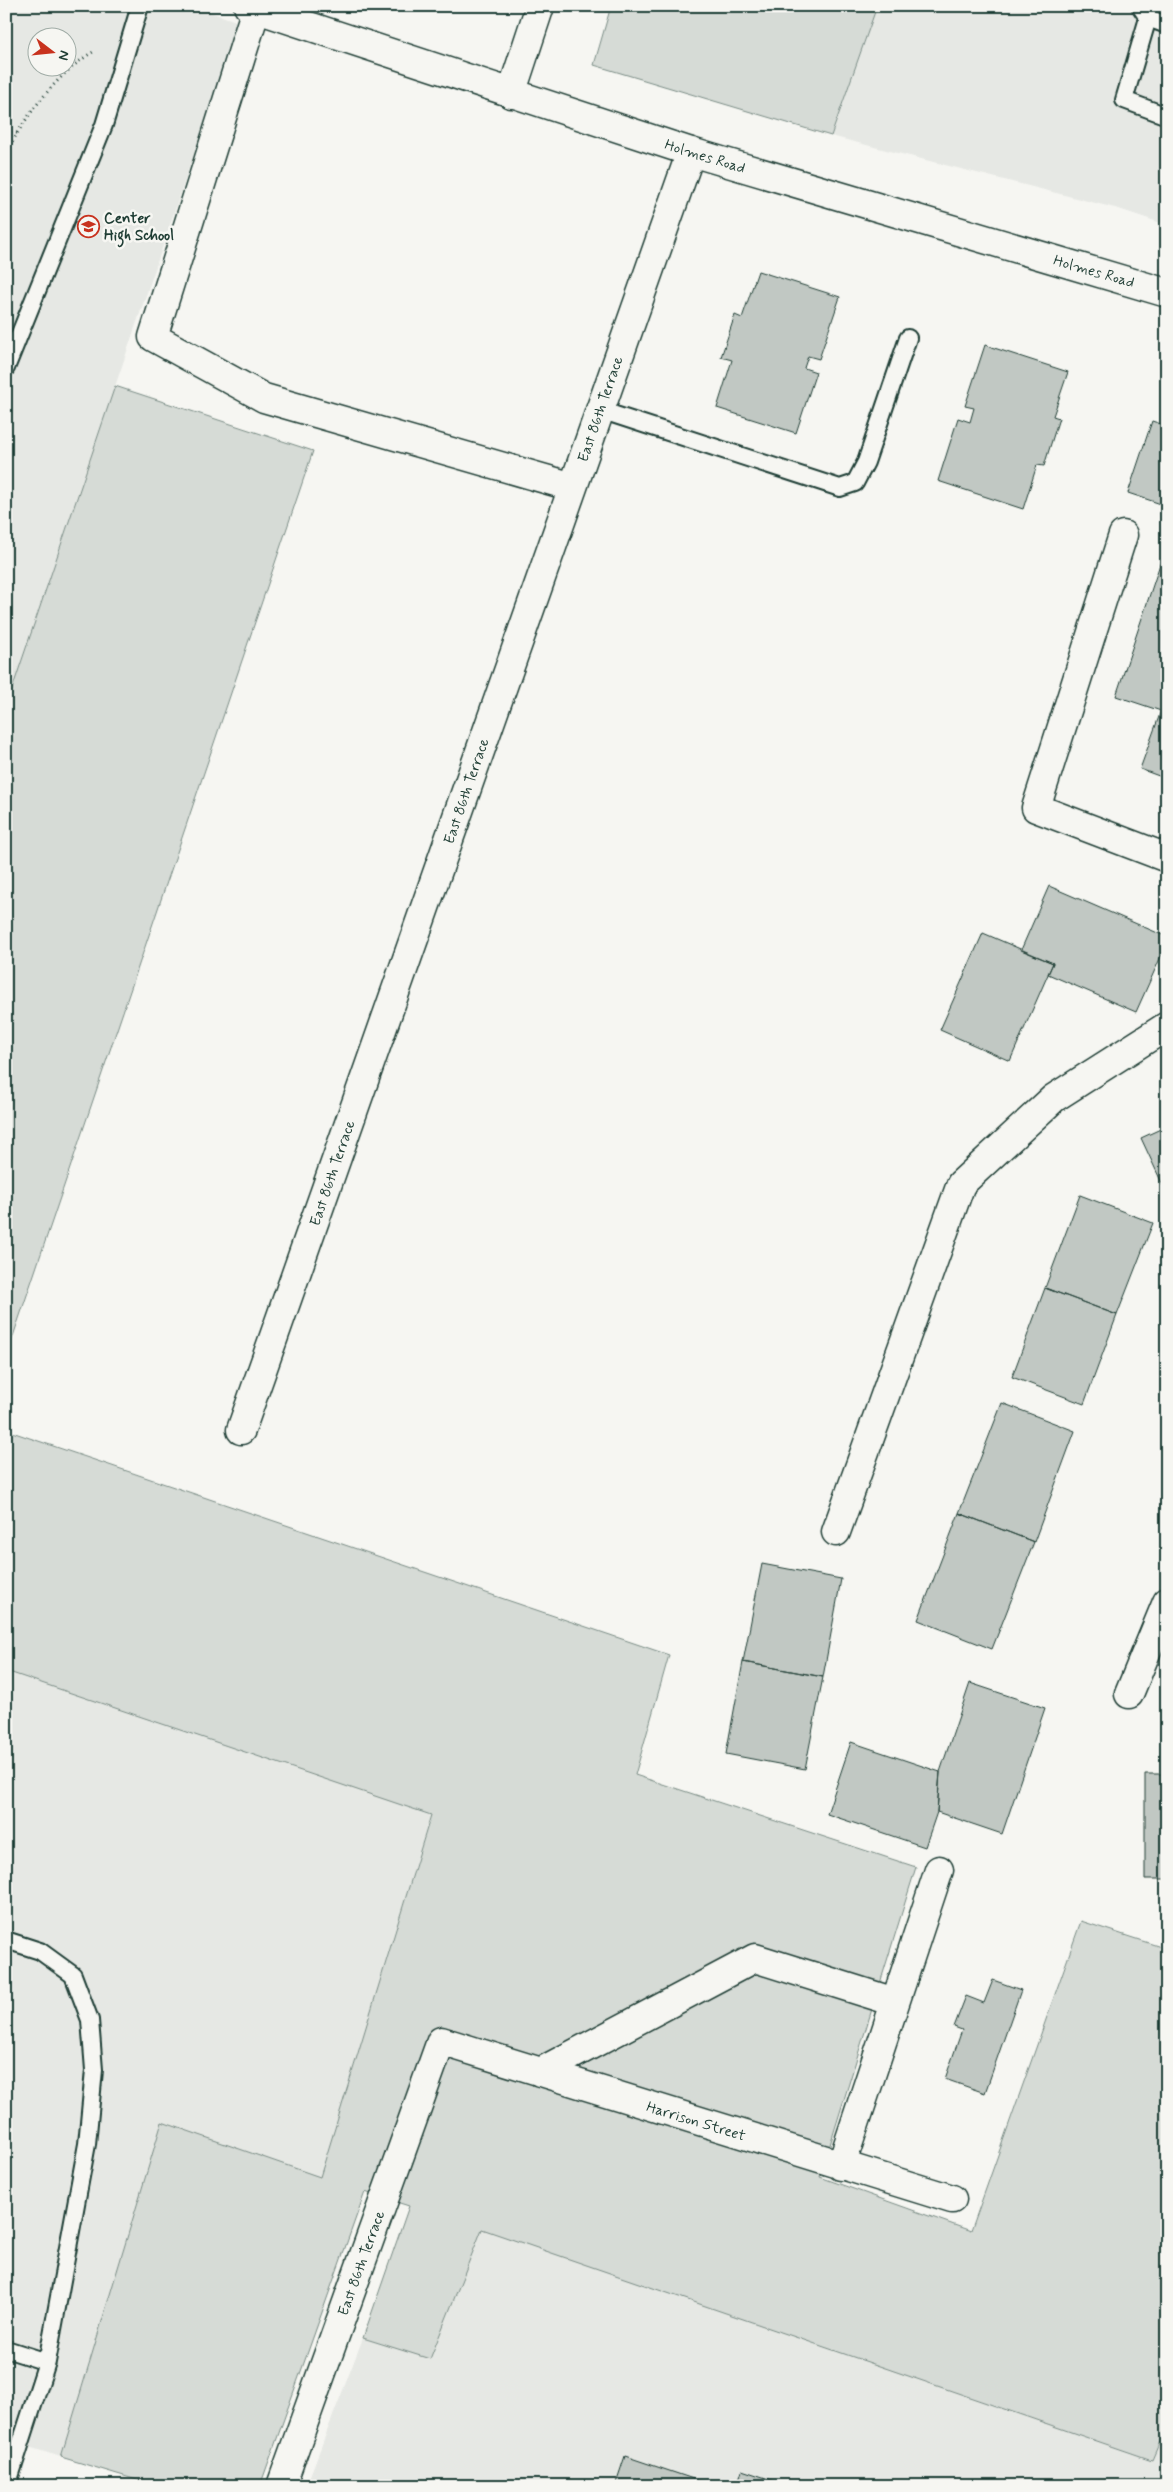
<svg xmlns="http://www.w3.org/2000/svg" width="1173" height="2492" font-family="Mynerve,sans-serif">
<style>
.built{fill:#e6e8e4;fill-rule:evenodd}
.green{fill:#d6dbd6;stroke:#7a8c85}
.building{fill:#c1c8c3;stroke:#1f3d34}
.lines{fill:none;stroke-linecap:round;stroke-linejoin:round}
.lane-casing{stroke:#1f3d34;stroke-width:20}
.street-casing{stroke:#1f3d34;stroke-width:31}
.secondary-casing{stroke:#1f3d34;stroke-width:31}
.path{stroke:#1f3d34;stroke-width:3;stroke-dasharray:1 4;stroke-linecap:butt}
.lane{stroke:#f6f6f2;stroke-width:16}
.street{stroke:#f6f6f2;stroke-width:28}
.secondary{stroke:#f6f6f2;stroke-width:28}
.labels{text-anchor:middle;stroke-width:5;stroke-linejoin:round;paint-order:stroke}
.street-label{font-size:15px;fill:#1f3d34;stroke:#f6f6f2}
.poi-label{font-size:15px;font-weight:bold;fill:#1f3d34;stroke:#f6f6f2;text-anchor:start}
</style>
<rect width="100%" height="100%" fill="#f6f6f2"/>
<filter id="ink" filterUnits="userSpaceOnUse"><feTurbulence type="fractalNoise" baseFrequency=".02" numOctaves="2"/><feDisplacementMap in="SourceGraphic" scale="10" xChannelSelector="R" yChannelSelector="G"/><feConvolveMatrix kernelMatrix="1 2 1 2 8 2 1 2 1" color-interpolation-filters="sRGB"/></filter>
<g filter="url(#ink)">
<!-- built -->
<path class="built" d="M6,6H192L239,22L6,707ZM38,38H68V68H38Z
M877,6H1167V225L1119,209L831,136Z
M6,1671L431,1814L320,2178L162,2122L61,2457L6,2440Z
M482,2228L1152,2460L1167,2425V2486H306L363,2338L430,2358Z"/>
<!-- green -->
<path class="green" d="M611,6H877L831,136L594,65Z
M115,386L313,451L6,1357V707Z
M6,1430L669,1655L635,1775L916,1867L820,2177L971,2231L1081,1921L1167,1949V2425L1152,2460L482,2229L430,2359L363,2338L409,2206L365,2192L260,2486H157L61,2457L162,2122L320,2177L431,1815L6,1671Z"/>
<!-- building -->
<path class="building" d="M758,271L840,297L819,359L808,356L804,368L816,372L796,433L717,408L732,360L721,357L735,315L742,318Z
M985,345L1068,372L1053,416L1059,418L1044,466L1037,465L1023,509L938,481L958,418L970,422L974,408L965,406Z
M1152,421L1167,426V506L1128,493Z
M1161,561L1167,563V711H1161L1116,696Z
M1161,711H1167V779L1140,769Z
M1049,886L1167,937V943L1136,1012L1048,974L1053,963L1021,950Z
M983,933L1053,963L1010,1061L940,1030Z
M1167,1126V1194L1141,1138Z
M1080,1195L1153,1223L1117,1315L1045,1288Z
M1045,1288L1117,1315L1084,1404L1012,1377Z
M1002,1403L1075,1431L1034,1542L959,1513Z
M959,1513L1034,1542L992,1649L918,1620Z
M762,1564L841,1579L823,1677L743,1662Z
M743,1662L823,1677L805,1769L726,1754Z
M970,1683L1045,1708L1002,1834L937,1812L940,1772Z
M851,1742L940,1772L937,1812L925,1847L827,1814Z
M1145,1774H1167V1879H1145Z
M993,1980L1021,1990L985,2093L945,2079L962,2030L954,2027L966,1996L984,2003Z
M625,2456L714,2486H615Z
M742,2470L790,2486H737Z"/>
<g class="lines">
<defs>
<path id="lane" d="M1140,6L1148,18L1167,25
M1148,18L1124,100L1167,116
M6,368L104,125L140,6
M600,410L840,488L855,483L866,462L908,338
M6,1940L40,1951L73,1975L90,2020L94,2070L87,2144L47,2362L6,2349
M7,2486L47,2362"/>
<path id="street" d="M256,9L153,337L264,398L573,487
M511,94L540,6
M1123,535L1036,808L1167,858
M241,1430L691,152
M836,1532L961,1184L1054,1098L1167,1026
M1129,1694L1167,1602
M540,2072L755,1958L895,2002
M841,2166L939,1870
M281,2486L441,2041L952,2199"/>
<path id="secondary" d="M248,6L691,152L1167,293"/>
</defs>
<!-- lane casing -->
<use href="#lane" class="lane-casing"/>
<!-- street casing -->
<use href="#street" class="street-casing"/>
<!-- secondary casing -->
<use href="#secondary" class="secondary-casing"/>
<!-- path -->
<path class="path" d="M6,132L17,133
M6,155C21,120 61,69 95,51"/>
<!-- lane -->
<use href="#lane" class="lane"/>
<!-- street -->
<use href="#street" class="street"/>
<!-- secondary -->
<use href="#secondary" class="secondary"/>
</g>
</g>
<!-- icons -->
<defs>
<symbol id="school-ring" viewBox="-11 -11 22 22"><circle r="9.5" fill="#f6f6f2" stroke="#c8321e" stroke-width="1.5"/><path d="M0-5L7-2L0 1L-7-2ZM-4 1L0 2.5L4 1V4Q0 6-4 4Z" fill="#c8321e"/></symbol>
</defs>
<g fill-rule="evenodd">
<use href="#school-ring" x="76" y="214" width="25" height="25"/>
</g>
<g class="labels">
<!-- street labels -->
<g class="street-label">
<text transform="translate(705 156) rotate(17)" y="5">Holmes Road</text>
<text transform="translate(1094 271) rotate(16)" y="5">Holmes Road</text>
<text transform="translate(600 409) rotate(-71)" y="5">East 86th Terrace</text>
<text transform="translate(466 791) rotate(-71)" y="5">East 86th Terrace</text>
<text transform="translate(332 1173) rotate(-71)" y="5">East 86th Terrace</text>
<text transform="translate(696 2121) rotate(17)" y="5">Harrison Street</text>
<text transform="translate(361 2263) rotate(-70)" y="5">East 86th Terrace</text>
</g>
<!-- poi labels -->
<g class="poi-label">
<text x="104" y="223">Center<tspan x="104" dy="17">High School</tspan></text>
</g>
</g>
<!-- margin -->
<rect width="1173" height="2492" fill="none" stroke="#f6f6f2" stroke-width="25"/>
<rect x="12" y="12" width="1148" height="2467" fill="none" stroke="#1f3d34" stroke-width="2" filter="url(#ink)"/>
<!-- north arrow -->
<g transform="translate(52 52) rotate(106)"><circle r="24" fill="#f6f6f2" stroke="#a0aca6"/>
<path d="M0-4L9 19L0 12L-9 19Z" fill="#c8321e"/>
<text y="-8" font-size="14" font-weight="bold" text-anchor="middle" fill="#1f3d34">N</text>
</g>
</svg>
